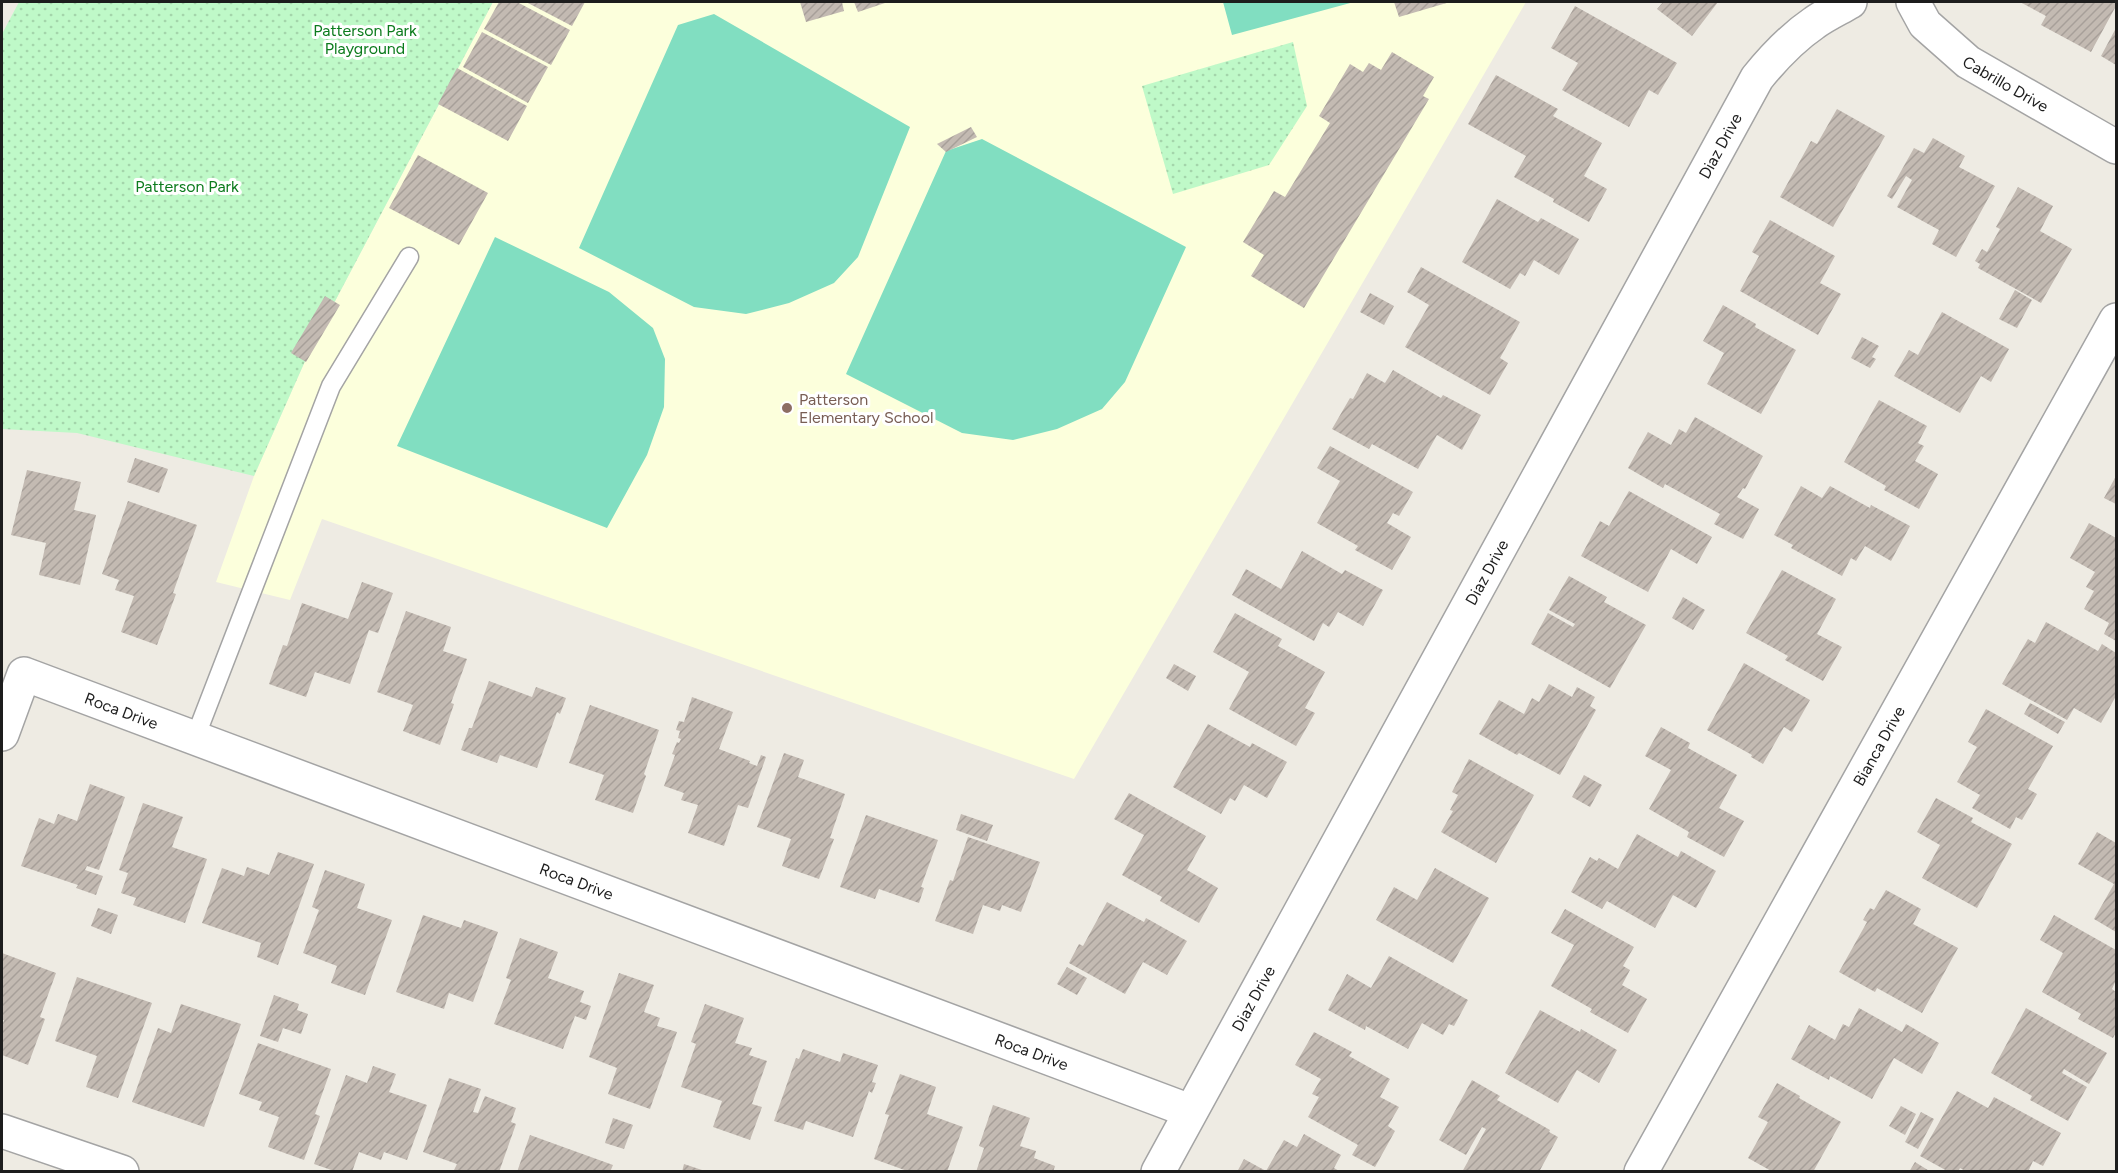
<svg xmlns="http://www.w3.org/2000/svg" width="2118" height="1173" font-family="Figtree,sans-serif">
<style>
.education{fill:#fcffdc}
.park{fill:url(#park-dots)}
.pitch{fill:#81dec1}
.building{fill:url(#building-hatch)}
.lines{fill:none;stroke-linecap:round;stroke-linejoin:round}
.lane-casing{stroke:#a4a4a4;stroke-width:21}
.street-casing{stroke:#a4a4a4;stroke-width:36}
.lane{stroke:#fff;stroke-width:18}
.street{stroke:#fff;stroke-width:33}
.education-dot{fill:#8d6e63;stroke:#fff;stroke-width:2}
.labels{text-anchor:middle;stroke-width:6;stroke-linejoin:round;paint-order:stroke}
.park-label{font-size:16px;fill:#0c7b1d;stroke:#fff}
.street-label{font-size:16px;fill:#1d1d1d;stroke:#fff}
.education-label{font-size:16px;fill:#785e54;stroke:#fff;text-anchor:start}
</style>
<defs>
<pattern id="park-dots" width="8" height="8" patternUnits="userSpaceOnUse" patternTransform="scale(1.5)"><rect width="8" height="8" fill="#bff9c8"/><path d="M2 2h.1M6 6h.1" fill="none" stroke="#a4d5ab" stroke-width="1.8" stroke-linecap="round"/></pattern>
<pattern id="building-hatch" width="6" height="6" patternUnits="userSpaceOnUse" patternTransform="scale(1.5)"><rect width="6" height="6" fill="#c3bab2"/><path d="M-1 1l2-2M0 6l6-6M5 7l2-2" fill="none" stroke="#a79f99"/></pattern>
</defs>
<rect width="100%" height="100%" fill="#eeebe3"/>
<!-- education -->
<path class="education" d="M493,2H1526L1074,779L322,519L290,600L216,582L254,476L314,341Z"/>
<!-- park -->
<path class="park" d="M19,2H493L314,341L254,476L77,433L2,429V34Z
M1293,42L1307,106L1269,165L1173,194L1142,86Z"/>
<!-- pitch -->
<path class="pitch" d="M1223,2H1354L1232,35Z
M714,14L910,127L858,257L834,283L789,303L746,314L694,307L579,248L678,25Z
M982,139L1186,247L1125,382L1102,409L1057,429L1013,440L962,433L846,374L946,151Z
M495,237L609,292L653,328L665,359L664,407L647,455L607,528L397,446Z"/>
<!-- building -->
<path class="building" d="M499,2H517L570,30L551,65L484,29Z
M526,2H585L572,26Z
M800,2H842L844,11L806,22Z
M854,2H888L858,12Z
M1394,2H1450L1399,17Z
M1663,2H1718L1692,36L1657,9Z
M2020,2H2116V6L2091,52L2041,25L2046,16Z
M1575,6L1677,63L1658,95L1649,90L1629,127L1562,90L1578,63L1551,48Z
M2116,28V65L2101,56Z
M482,32L548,67L528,103L463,67Z
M1392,52L1434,77L1423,96L1429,99L1304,308L1251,276L1264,255L1243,242L1274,191L1285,197L1330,123L1319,116L1350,64L1363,72L1369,63L1381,70Z
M457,68L527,106L508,141L438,104Z
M1496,75L1558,109L1553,116L1602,143L1584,176L1607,189L1589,222L1553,202L1554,199L1514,177L1526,156L1468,124Z
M1837,109L1885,136L1833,227L1780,197L1811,141L1817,144Z
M971,127L977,137L946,152L937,144Z
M1933,138L1965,156L1959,167L1995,186L1956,257L1932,244L1939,230L1897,207L1912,180L1906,176L1892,199L1887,196L1914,148L1924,153Z
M418,155L488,193L459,245L389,208Z
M2018,187L2053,206L2040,231L2072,249L2041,303L1978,268L1980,264L1975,261L1982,249L1987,252L2000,229L1996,227Z
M1497,199L1538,222L1541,218L1579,239L1559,275L1534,260L1525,276L1520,273L1510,289L1462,262Z
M1770,220L1835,256L1820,283L1841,294L1818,335L1740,291L1759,256L1752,252Z
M1421,267L1520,322L1500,358L1508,363L1490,395L1405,347L1429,305L1407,292Z
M2015,290L2032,300L2017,328L1999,319Z
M1370,293L1394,306L1384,325L1360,312Z
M325,296L340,305L306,362L291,353Z
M1723,305L1756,324L1755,327L1796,350L1761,414L1707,384L1724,353L1703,341Z
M1942,312L2009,349L1991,382L1981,376L1960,413L1894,376L1909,350L1918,355Z
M1862,337L1879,346L1872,357L1876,359L1870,368L1851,358Z
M1393,370L1441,398L1443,395L1481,415L1462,450L1437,435L1418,469L1372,444L1369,449L1332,429L1350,398L1353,399L1367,373L1385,383Z
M1879,400L1927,426L1918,443L1924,446L1915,461L1938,474L1919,509L1884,490L1886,486L1844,462Z
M1695,417L1763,456L1745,489L1743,488L1737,497L1759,509L1743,539L1714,524L1720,514L1665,484L1663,488L1628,468L1648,432L1671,445L1679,429L1686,433Z
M1330,446L1413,492L1399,516L1393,513L1387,523L1411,537L1392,570L1355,550L1358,546L1317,523L1340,481L1317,468Z
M135,458L168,469L159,493L127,482Z
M27,470L81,482L74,510L96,515L80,585L39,575L46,543L11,535Z
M2116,476V504L2104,498Z
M1801,486L1822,498L1830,486L1870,508L1871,505L1910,526L1891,561L1865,546L1856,561L1851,558L1842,576L1791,548L1793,545L1774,535Z
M1629,491L1712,537L1697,564L1671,549L1648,592L1581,556L1600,521L1609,526Z
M128,501L197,525L173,593L176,594L157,645L121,632L134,596L115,590L119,580L102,574Z
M2089,523L2116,538V641L2104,634L2109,623L2084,609L2094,591L2086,587L2095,572L2070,558Z
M1302,551L1342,574L1345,570L1383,590L1363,626L1338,612L1329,627L1323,623L1314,641L1232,595L1246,569L1281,589Z
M1782,570L1836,599L1817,634L1842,647L1823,681L1785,660L1788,656L1746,633Z
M1569,576L1607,597L1604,602L1646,625L1610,688L1531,644L1548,613L1573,627L1575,624L1549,610Z
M362,582L393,593L378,633L369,630L350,684L315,672L306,697L269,684L283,645L287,646L302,603L348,619Z
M1683,597L1705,610L1693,630L1672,618Z
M406,611L451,627L443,651L467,659L451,703L454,704L440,745L403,731L413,705L377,692Z
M1235,613L1282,639L1278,646L1325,672L1305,708L1315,713L1296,746L1229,709L1249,672L1213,652Z
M2046,622L2098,651L2102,644L2116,653V696L2101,723L2074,708L2067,720L2002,684L2028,639L2035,643Z
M1744,663L1810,700L1792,732L1784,727L1763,764L1751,757L1752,755L1707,730Z
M1174,664L1196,676L1188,691L1166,678Z
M489,681L532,697L536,687L566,698L560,714L557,712L537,768L500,755L497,763L461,750L469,728H472Z
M1549,684L1572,697L1577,687L1595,697L1590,706L1596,710L1560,775L1519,753L1517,755L1479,734L1499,700L1524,714L1532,698L1539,702Z
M692,697L733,712L719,749L750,761L749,763L757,766L761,755L766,757L748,808L738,805L724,846L688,833L698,805L681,800L684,793L664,786L675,755L672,754L677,742L679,743L681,739L678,738L680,731L676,730L679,721L684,722Z
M2030,703L2065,722L2058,734L2024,714Z
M590,705L659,730L644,774L646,776L633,813L595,800L604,775L569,763Z
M1986,709L2053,746L2028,789L2037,794L2022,820L2016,817L2010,829L1972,808L1980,795L1957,782L1977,747L1968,742Z
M1208,724L1250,747L1252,743L1287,762L1267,798L1244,785L1235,801L1230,798L1221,814L1173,787Z
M1661,727L1690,743L1688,748L1737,775L1719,808L1744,821L1724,857L1687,837L1689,832L1649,809L1671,770L1645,756Z
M784,753L804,760L798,777L845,794L830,838L834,839L819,879L782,866L791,839L757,827Z
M1469,759L1534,795L1496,863L1441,832L1453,811L1450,810L1458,795L1452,792Z
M1584,775L1602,785L1590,807L1572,797Z
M90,784L125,797L99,870L87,866L85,870L103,876L96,895L76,888L78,885L21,866L39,818L54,824L58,814L77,821Z
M1129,793L1206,836L1187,870L1218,888L1199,923L1160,901L1162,897L1122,875L1144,835L1114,819Z
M1936,798L1973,818L1971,822L2012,844L1977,908L1922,878L1940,845L1917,832Z
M143,803L183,817L172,847L207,859L185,923L133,905L136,898L121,893L128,873L119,870Z
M961,814L993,825L987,841L956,830Z
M866,815L938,840L921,887L924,888L919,903L879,889L875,899L840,887Z
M2097,832L2116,843V932L2094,919L2114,884L2078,864Z
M1637,834L1678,857L1681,851L1716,871L1696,908L1673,895L1655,928L1607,901L1602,909L1571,892L1590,857L1597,861L1599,858L1618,869Z
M968,837L1040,862L1021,912L1002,905L1000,911L983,905L973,934L935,921L950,880L953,881Z
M278,852L314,864L278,965L257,957L261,943L202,923L222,868L244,876L247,867L269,875Z
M1435,868L1489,898L1453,963L1376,920L1394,887L1417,900Z
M325,870L365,884L357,908L392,920L365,995L331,983L337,966L303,953L319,910L312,907Z
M1886,890L1921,909L1913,924L1958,948L1922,1013L1877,988L1875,992L1839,972L1867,922L1863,920L1870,908L1874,910Z
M1107,902L1144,922L1146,918L1187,941L1167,975L1143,962L1125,994L1069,963L1079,944L1083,946Z
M98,908L118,915L111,934L91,926Z
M1565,909L1634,947L1623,966L1630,970L1622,985L1647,999L1628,1033L1590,1012L1592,1009L1551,986L1574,945L1551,933Z
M423,915L461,928L464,920L498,932L473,1002L449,993L444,1009L396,992Z
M2054,915L2116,950V980L2112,989L2116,992V1032L2113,1038L2078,1019L2081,1014L2042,992L2063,953L2040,940Z
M520,938L558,952L548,978L584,991L580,1002L591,1006L586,1020L575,1016L563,1049L494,1024L511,980L506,978Z
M2,953L56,973L40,1017L45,1019L28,1065L2,1055V1026L4,1020H2Z
M1389,956L1468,1000L1454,1026L1449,1024L1443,1035L1422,1023L1408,1049L1366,1026L1365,1030L1328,1010L1347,974L1371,988Z
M1067,967L1087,978L1077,995L1057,984Z
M619,973L654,985L644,1012L660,1018L657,1026L677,1032L650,1109L608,1094L617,1068L589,1057Z
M77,977L152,1003L118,1098L86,1087L97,1056L55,1041Z
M274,995L299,1004L297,1010L308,1014L301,1034L283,1028L278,1042L260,1036Z
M181,1004L241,1024L204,1127L132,1102L158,1028L171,1033Z
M705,1004L744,1018L735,1043L752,1048L749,1055L767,1061L752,1104L762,1107L750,1140L713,1127L722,1101L681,1087L696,1044L691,1042Z
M1859,1008L1902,1032L1906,1024L1939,1043L1922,1074L1894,1058L1872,1099L1830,1076L1829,1080L1791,1059L1809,1025L1835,1040L1843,1024L1849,1027Z
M2026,1008L2107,1053L2089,1084L2064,1069L2062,1073L2087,1087L2068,1121L2030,1100L2032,1096L1991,1073Z
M1540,1010L1580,1032L1581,1029L1617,1050L1599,1083L1577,1070L1558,1103L1505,1073Z
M1314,1032L1352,1052L1349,1056L1390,1079L1380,1097L1399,1107L1388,1126L1395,1131L1375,1167L1352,1155L1358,1145L1308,1117L1319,1097L1312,1094L1321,1079L1295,1065Z
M258,1043L331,1069L315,1114L320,1116L304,1160L268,1147L279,1117L259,1110L262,1102L239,1094Z
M803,1049L840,1062L843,1053L878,1065L872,1082L876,1083L872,1093L869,1091L853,1137L806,1121L803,1130L774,1121L796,1058L799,1059Z
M373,1066L396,1074L389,1092L427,1105L407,1160L384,1152L381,1160L359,1152L352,1172H337L314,1164L346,1075L367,1083Z
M900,1074L936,1087L927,1114L963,1127L947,1172H910L874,1159L889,1115L885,1114Z
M449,1078L481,1089L473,1112L478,1113L485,1096L516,1108L511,1122L516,1124L499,1172H459L454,1170L457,1164L423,1152Z
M1472,1080L1500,1096L1497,1100L1550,1130L1549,1132L1558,1137L1539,1172H1462L1486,1129L1482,1127L1466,1155L1439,1140Z
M1777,1083L1800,1096L1799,1098L1841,1122L1813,1172H1773L1748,1158L1768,1122L1758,1117Z
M1957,1091L1988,1108L1994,1097L2061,1133L2043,1166L2033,1161L2028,1172H1967L1960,1168L1958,1172H1949L1920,1156Z
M993,1105L1030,1118L1020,1146L1036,1151L1034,1158L1055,1166L1053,1172H976L984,1148L979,1146Z
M1901,1106L1916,1114L1905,1135L1889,1126Z
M1921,1112L1934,1119L1918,1149L1905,1142Z
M613,1118L633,1125L624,1149L605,1143Z
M1304,1134L1341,1155L1334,1168L1341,1172H1237L1244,1159L1266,1171L1284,1140L1297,1147Z
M530,1135L613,1165L610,1172H517Z
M1915,1162L1931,1172H1909Z
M684,1164L705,1171V1172H682Z"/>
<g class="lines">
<defs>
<path id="lane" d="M195,738L331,386L409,257"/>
<g id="street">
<path id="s1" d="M1913,2L1925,24L1968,62L2116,147"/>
<path id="s2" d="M2,734L24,674L1190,1111"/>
<path d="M2,1131L122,1172"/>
<path id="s3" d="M1158,1172L1757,78C1774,57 1792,38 1814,23C1825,15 1838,9 1850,2"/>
<path id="s4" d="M1641,1172L2116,320"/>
</g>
</defs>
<!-- lane casing -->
<use href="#lane" class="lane-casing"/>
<!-- street casing -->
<use href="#street" class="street-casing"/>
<!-- lane -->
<use href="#lane" class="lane"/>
<!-- street -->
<use href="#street" class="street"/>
</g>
<!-- markers -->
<circle class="education-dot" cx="787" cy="408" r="6"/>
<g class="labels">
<!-- park labels -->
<g class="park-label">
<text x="365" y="36">Patterson Park<tspan x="365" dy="18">Playground</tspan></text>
<text x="187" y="192">Patterson Park</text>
</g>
<!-- street labels -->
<g class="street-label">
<text dy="6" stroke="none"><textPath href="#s1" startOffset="126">Cabrillo Drive</textPath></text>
<text dy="6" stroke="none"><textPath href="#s3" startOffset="1170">Diaz Drive</textPath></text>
<text dy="6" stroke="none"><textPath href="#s3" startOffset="684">Diaz Drive</textPath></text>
<text dy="6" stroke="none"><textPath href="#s2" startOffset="168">Roca Drive</textPath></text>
<text dy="6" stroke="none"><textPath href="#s4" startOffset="488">Bianca Drive</textPath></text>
<text dy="6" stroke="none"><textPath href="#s2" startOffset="654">Roca Drive</textPath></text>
<text dy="6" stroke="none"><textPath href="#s3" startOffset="198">Diaz Drive</textPath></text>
<text dy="6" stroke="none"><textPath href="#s2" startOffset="1140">Roca Drive</textPath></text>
</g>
<!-- education labels -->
<g class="education-label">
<text x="799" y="405">Patterson<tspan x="799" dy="18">Elementary School</tspan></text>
</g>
</g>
<!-- border -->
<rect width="2118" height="1173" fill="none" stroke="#1d1d1d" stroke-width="6"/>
</svg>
